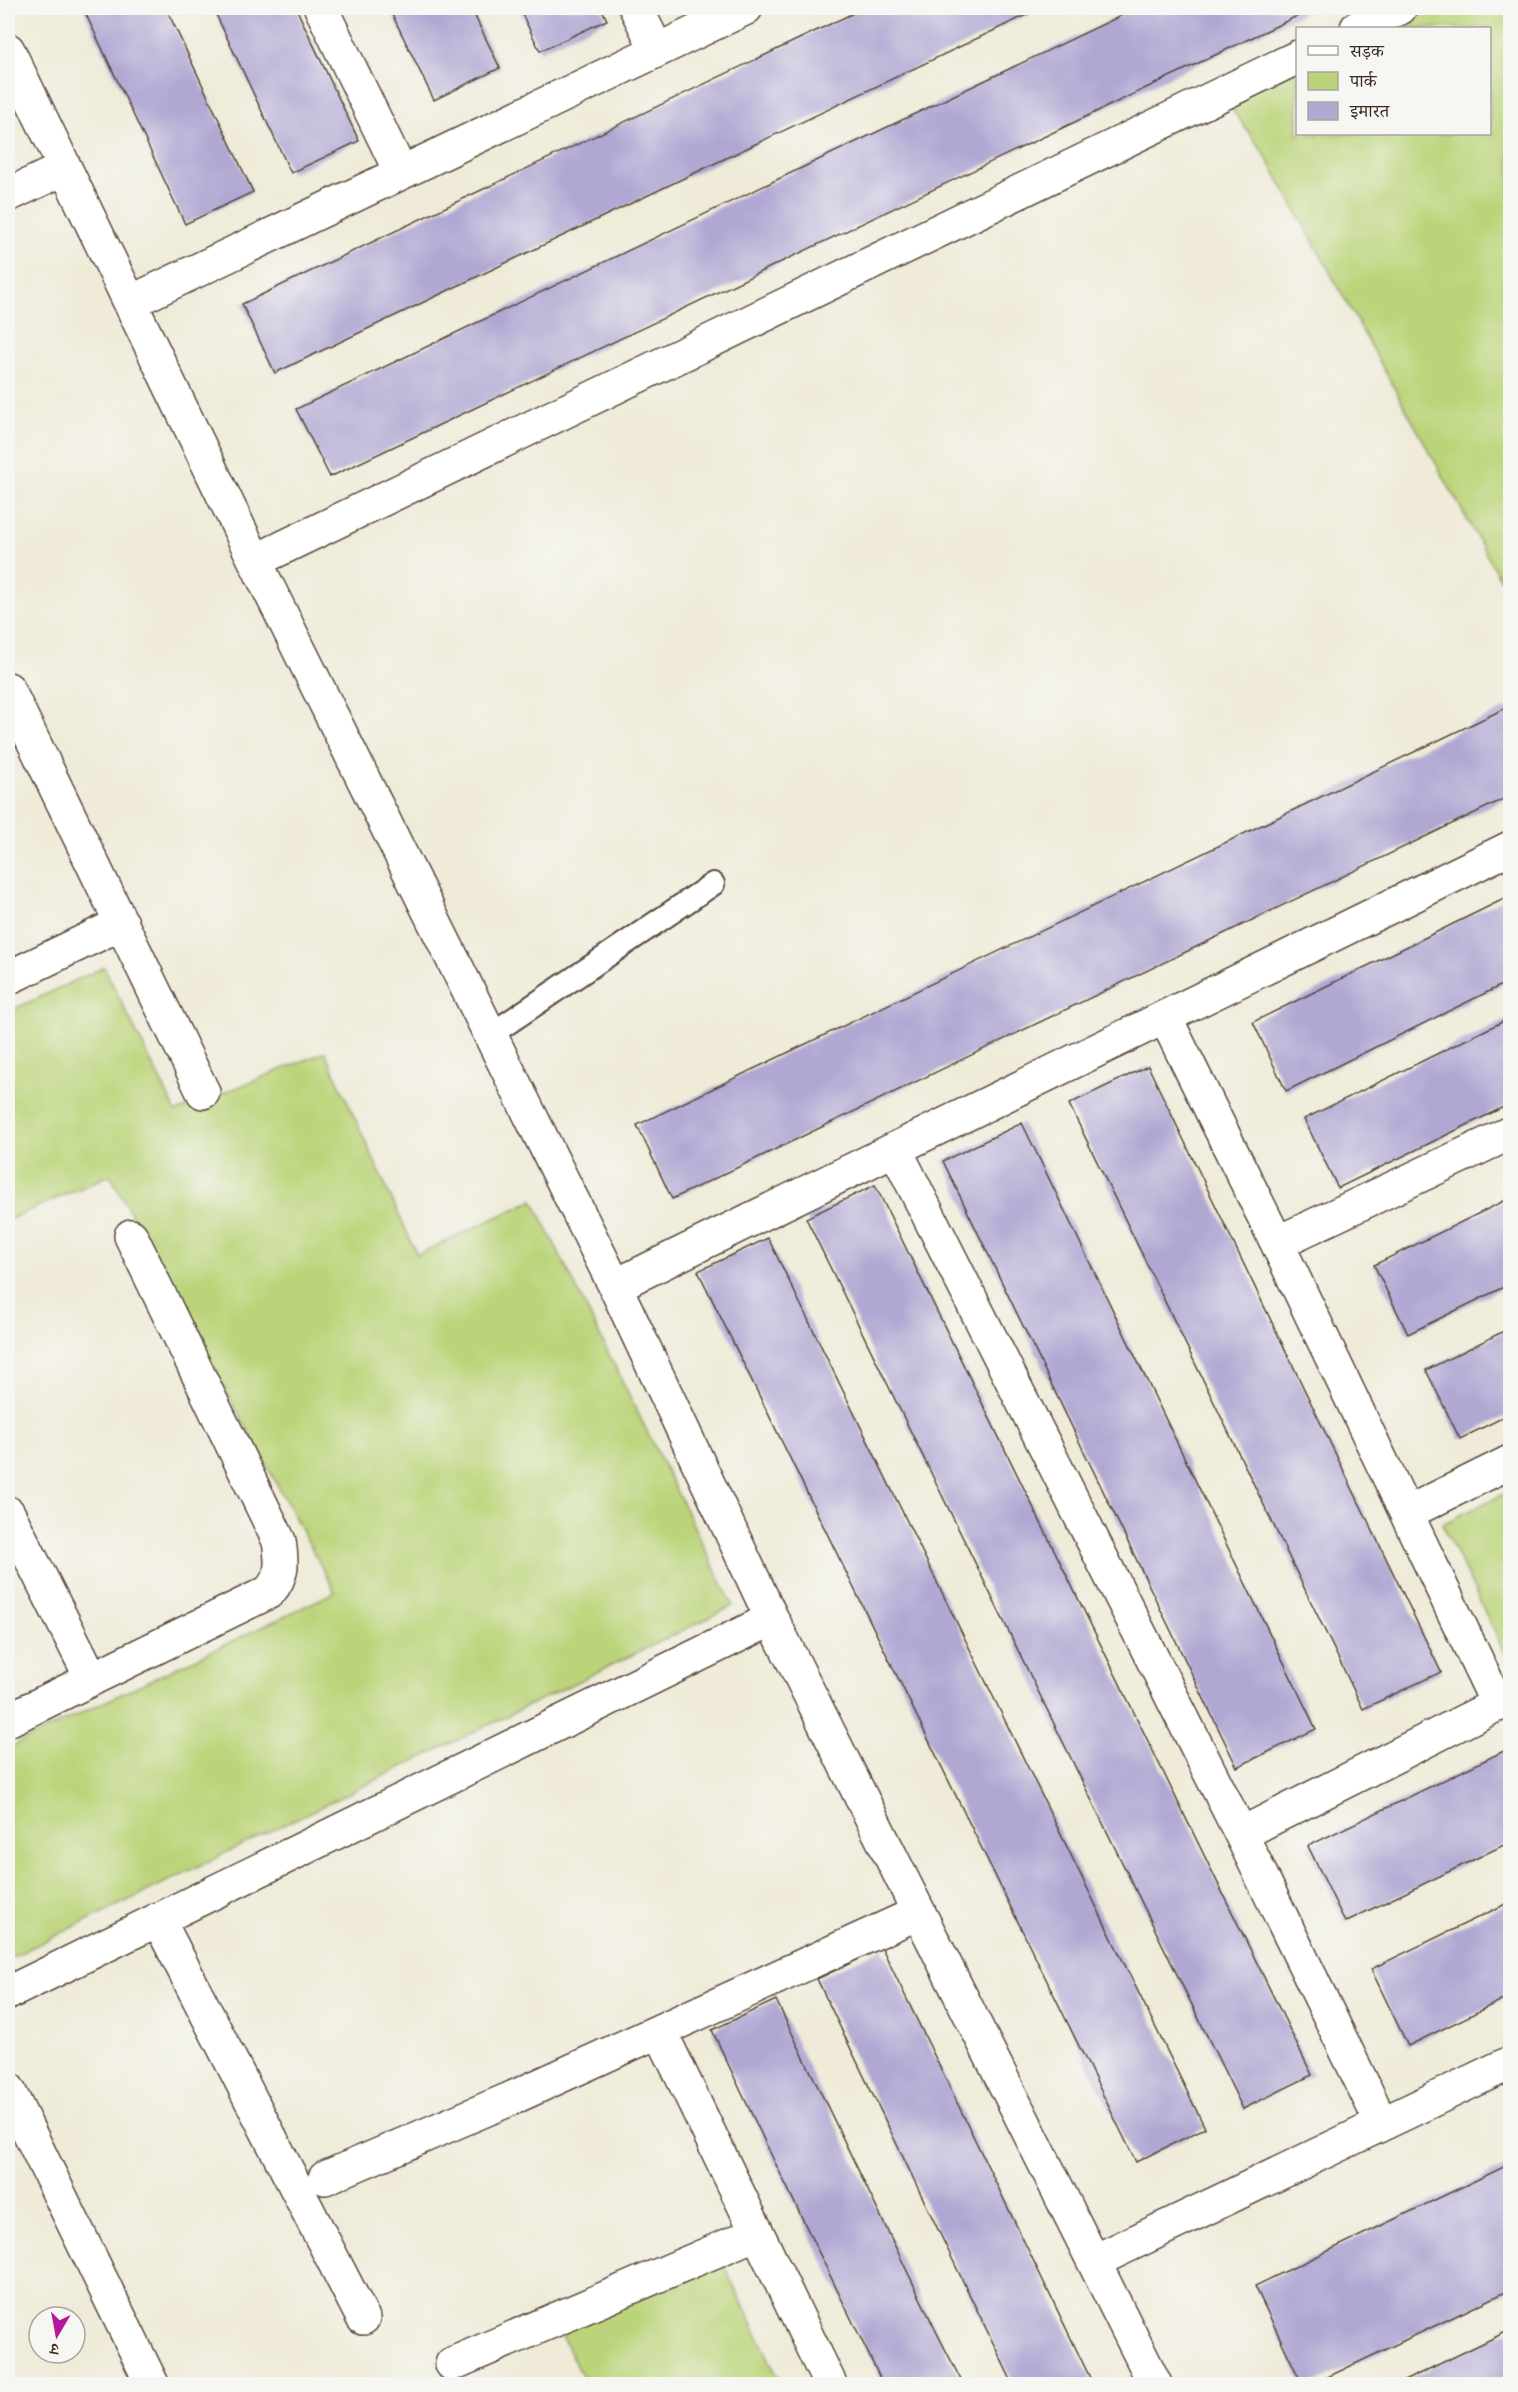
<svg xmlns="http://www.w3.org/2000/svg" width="1518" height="2392" font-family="Cardo,'Noto Serif Devanagari',serif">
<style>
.green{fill:#bbd479;stroke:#7b7f4c;stroke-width:1.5}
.building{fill:#b0a8d3}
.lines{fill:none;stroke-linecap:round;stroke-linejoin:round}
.service-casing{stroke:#56473a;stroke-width:26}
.minor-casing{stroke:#56473a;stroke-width:36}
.service{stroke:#fff;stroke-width:22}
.minor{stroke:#fff;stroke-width:33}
</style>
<rect width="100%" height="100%" fill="#f6f6f2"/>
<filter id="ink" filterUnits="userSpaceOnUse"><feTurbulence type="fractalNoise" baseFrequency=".0167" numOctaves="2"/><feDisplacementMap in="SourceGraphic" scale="12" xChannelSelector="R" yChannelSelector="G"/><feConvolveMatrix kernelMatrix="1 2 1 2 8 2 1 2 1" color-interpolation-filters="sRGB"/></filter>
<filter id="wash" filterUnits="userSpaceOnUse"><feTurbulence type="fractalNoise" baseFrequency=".008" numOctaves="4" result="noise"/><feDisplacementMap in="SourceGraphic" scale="24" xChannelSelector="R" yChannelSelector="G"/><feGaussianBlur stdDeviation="1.35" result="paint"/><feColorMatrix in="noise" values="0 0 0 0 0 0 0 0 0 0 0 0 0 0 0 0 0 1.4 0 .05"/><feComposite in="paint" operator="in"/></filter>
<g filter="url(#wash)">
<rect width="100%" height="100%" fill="#efebd8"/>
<!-- green -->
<path class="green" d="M1400,8H1510V597L1265,155L1221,94L1297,57L1298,134H1490V28H1357Z
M104,967L176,1112L325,1052L417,1255L533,1200L733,1606L8,1959V1748L335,1592L110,1175L8,1220V1012Z
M1510,1491V1664L1442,1524Z
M721,2259L781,2384H585L561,2334Z"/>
<g id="blocks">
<!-- building -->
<path class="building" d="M83,8H166L253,192L185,224Z
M213,8H296L359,141L291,173Z
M389,8H471L500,68L434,100Z
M519,8H601L607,20L540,51Z
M864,8H1041L275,373L242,304Z
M1137,8H1314L330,477L296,409Z
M1510,706V796L672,1199L637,1125Z
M1510,896V981L1286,1091L1253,1022Z
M1510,1018V1104L1338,1188L1304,1119Z
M1148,1066L1441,1672L1363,1709L1069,1104Z
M1022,1123L1316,1729L1237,1767L943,1161Z
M875,1185L1312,2075L1243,2109L806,1218Z
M1510,1198V1284L1408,1334L1374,1265Z
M768,1238L1205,2128L1136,2162L698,1271Z
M1510,1328V1414L1460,1439L1426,1370Z
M1510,1748V1842L1345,1922L1308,1846Z
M1510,1902V1996L1408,2046L1371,1969Z
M882,1948L936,2059L1093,2384H1013L960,2275L817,1979Z
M776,2000L937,2333L963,2384H883L765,2142L712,2030Z
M1510,2164V2290L1313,2384H1302L1255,2286Z
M1510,2330V2384H1396L1402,2382Z"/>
</g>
</g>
<g filter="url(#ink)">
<use href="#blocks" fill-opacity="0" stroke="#56473a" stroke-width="1.5"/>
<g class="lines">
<defs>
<path id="service" d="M490,1035L713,884"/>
<path id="minor" d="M321,8L401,173
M636,8L657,50
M1357,28L1400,8
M8,50L255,561L615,1286L772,1619L1155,2384
M8,195L65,168
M131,302L746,8
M255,561L1298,57
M8,689L203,1092
M8,978L122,923
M1165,1017L1277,1243L1498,1705
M895,1149L1241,1834L1382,2124
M1277,1243L1510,1133
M615,1286L1510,848
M8,1513L92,1679
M1407,1513L1510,1462
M8,1720L269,1592C284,1575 282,1562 279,1541L131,1236
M1241,1834L1510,1698
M158,1919L363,2318
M8,1993L772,1619
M660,2031L830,2384
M8,2089L152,2384
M325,2178L510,2099L918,1913
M1095,2261L1510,2063
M452,2364L757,2233"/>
</defs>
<!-- service casing -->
<use href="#service" class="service-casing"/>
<!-- minor casing -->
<use href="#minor" class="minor-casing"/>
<!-- service -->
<use href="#service" class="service"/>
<!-- minor -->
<use href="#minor" class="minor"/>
</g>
</g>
<!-- margin -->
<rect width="1518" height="2392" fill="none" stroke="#f6f6f2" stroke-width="30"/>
<!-- legend -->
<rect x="1296" y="27" width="195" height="108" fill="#f6f6f2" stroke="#aba49d" stroke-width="1.5"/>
<rect x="1308" y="46" width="30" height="9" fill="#ffffff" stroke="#aba49d" stroke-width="1.5"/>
<text x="1350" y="57" font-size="18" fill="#3b2a1e">सड़क</text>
<rect x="1308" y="72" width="30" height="18" fill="#bbd479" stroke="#aba49d" stroke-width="1.5"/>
<text x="1350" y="87" font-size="18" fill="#3b2a1e">पार्क</text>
<rect x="1308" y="102" width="30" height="18" fill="#b0a8d3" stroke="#aba49d" stroke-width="1.5"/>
<text x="1350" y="117" font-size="18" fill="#3b2a1e">इमारत</text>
<!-- north arrow -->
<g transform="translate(57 2335) rotate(190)"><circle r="28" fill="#f6f6f2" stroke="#aba49d" stroke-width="1.5"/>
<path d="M0-4.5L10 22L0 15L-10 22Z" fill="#b5179e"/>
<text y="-9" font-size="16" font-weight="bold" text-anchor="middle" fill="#3b2a1e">उ</text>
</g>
</svg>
